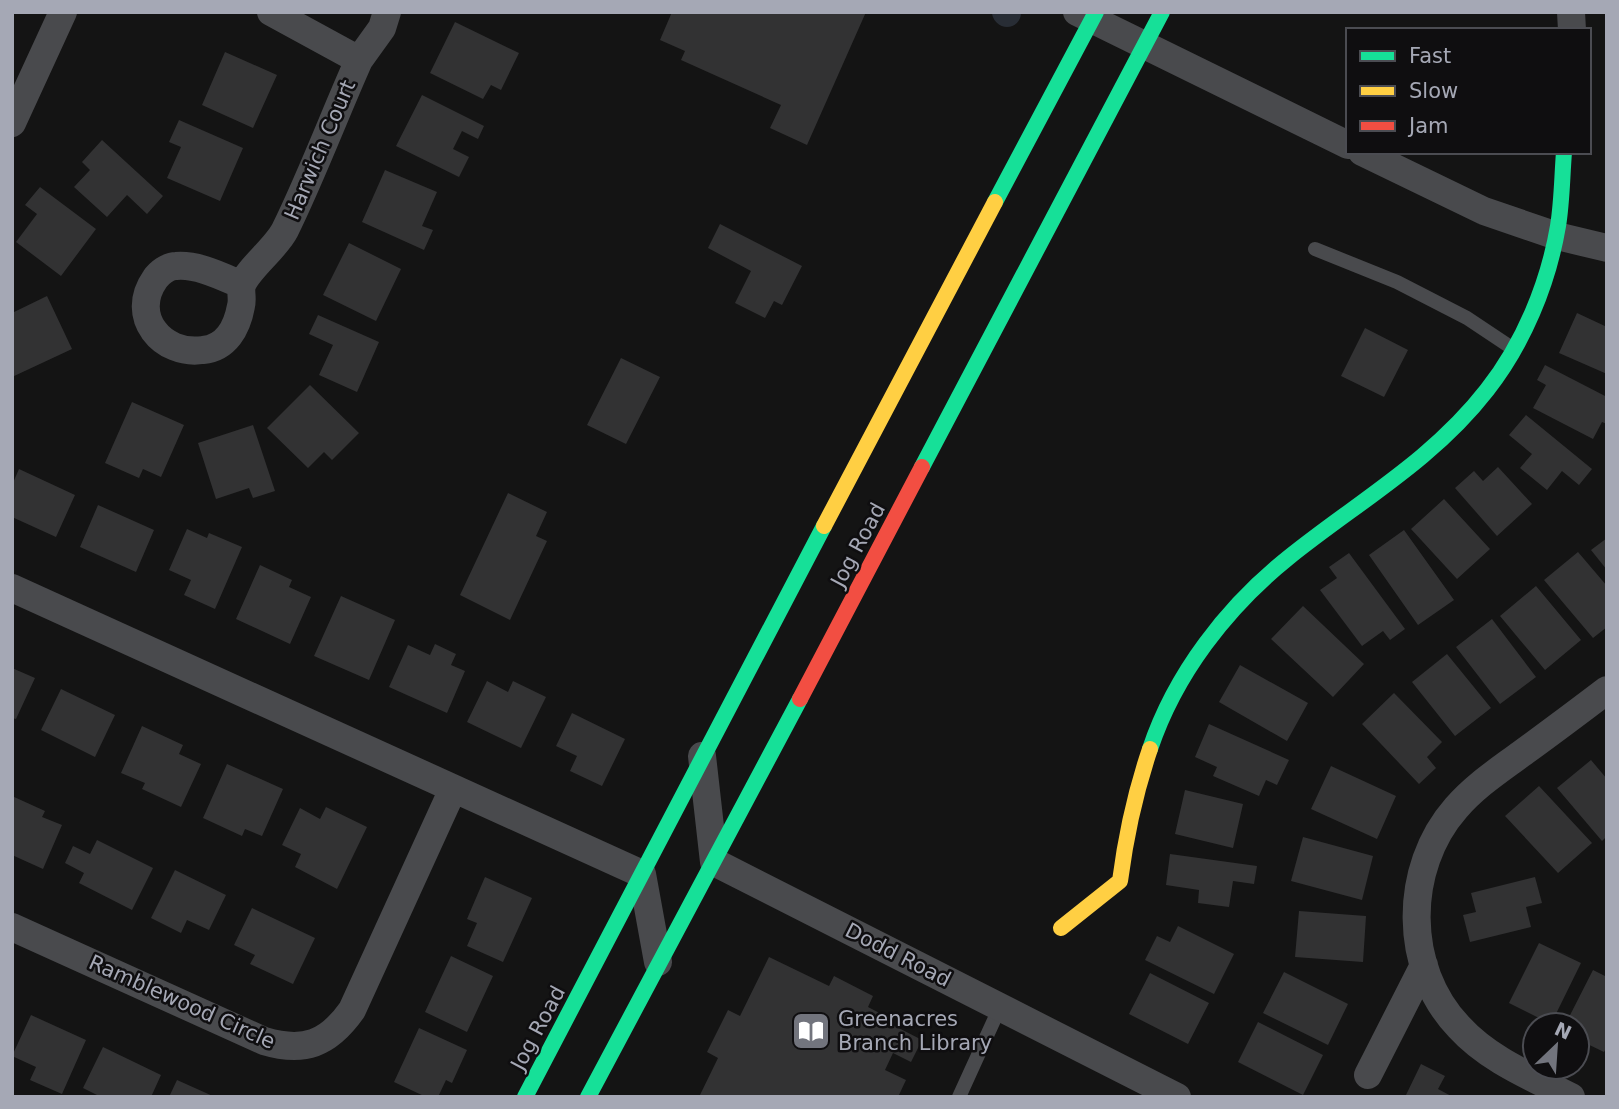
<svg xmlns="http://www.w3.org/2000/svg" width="1619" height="1109" font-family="'DejaVu Sans',sans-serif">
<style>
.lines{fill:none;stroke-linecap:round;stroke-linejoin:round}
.canal{stroke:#282d35;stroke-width:28}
.building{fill:#323233}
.lane{stroke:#494a4d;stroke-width:14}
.street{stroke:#494a4d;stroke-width:28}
.fast{stroke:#16e098;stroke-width:16}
.slow{stroke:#ffcf43;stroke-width:16}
.jam{stroke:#f24e42;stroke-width:16}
.labels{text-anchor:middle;stroke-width:5;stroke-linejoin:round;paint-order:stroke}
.street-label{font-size:21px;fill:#a5a8b5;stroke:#0f0e10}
.poi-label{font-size:21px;fill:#a5a8b5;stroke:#0f0e10;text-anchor:start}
</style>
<rect width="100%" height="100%" fill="#141414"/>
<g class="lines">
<!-- canal -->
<path class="canal" d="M1006,12L1007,13"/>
</g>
<!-- building -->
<path class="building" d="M672,12H866L807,145L770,128L781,105L681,60L685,51L660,40Z
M455,22L519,53L501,90L491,85L483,99L430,73Z
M225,52L277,75L253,128L202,105Z
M422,95L484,126L478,139L462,131L453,149L469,157L459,177L396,146Z
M179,120L243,148L220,201L167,178L181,147L169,142Z
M102,140L163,196L147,214L127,195L107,217L74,187L90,170L82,162Z
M385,170L437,192L422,226L433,230L424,250L362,222Z
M40,187L96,229L61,276L16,242L37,214L25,205Z
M720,224L802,266L782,305L774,301L765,318L735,303L751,271L708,248Z
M349,243L401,269L376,321L323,295Z
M47,296L72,349L12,377V313Z
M1577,313L1607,327V374L1559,353Z
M318,315L379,342L357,392L319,375L333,345L309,334Z
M1365,328L1408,350L1384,397L1341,376Z
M621,358L660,377L626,444L587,425Z
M1545,365L1607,397V424L1602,422L1593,439L1533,408L1546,385L1537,380Z
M310,385L359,433L332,460L324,452L308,468L267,428Z
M132,402L184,425L161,477L143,469L139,478L105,463Z
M1526,415L1592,469L1579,485L1562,471L1547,490L1520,468L1532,454L1509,435Z
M253,425L275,491L253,498L249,488L216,499L198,443Z
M1498,467L1532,504L1497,536L1455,488L1474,471L1483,481Z
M19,469L75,495L56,537L12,517V485Z
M508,493L547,512L536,536L547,541L510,620L460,595Z
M1444,499L1490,549L1457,579L1411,529Z
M98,505L154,530L136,572L80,547Z
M187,529L207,538L209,533L242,547L215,609L184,595L191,580L169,570Z
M1404,530L1454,600L1418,625L1369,555Z
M1607,538V570L1591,550Z
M1578,552L1607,586V627L1593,638L1544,580Z
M1349,553L1405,629L1390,640L1383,631L1362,646L1320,590L1337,578L1329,567Z
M260,565L292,580L289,587L311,597L290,644L236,619Z
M1536,586L1581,640L1545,670L1500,616Z
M341,596L395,620L369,680L314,656Z
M1303,606L1364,664L1333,697L1271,639Z
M1492,619L1536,677L1500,704L1456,647Z
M435,644L456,654L451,665L465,671L447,713L389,687L408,645L430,655Z
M1447,654L1491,708L1455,736L1412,682Z
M1240,665L1308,703L1287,741L1219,702Z
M12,668L35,678L16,719L12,718Z
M487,681L508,692L513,681L546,697L521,748L467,722Z
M61,689L115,715L95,757L41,730Z
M1394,693L1442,742L1427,757L1436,768L1419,784L1362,724Z
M572,713L625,739L602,786L570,771L577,756L556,746Z
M1209,724L1289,760L1277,785L1266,780L1259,796L1213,776L1217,767L1195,757Z
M142,726L183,745L179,754L201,764L181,807L142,789L145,783L121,773Z
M1591,760L1607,779V836L1602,841L1557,788Z
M227,764L283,789L262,836L245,829L242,836L203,818Z
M1331,766L1396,796L1377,839L1311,809Z
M1539,786L1592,843L1558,873L1505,816Z
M1185,790L1243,804L1233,848L1175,834Z
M12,796L45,811L42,817L62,825L43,869L12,855Z
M326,807L367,827L337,889L295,867L301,854L282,845L300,808L320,819Z
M1303,837L1373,856L1362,900L1291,881Z
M97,840L153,868L132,910L79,883L84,873L65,863L73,846L90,854Z
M1170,854L1257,866L1254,884L1233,881L1229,907L1198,903L1199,890L1166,885Z
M175,870L226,895L209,930L187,920L181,933L151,918Z
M485,877L532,898L503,962L467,946L477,923L467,919Z
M1535,877L1542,903L1526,907L1531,927L1470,942L1463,915L1476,912L1471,893Z
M252,908L315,938L293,984L250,964L255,955L234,945Z
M1299,911L1366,916L1363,962L1295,957Z
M1178,926L1234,954L1214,994L1145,960L1157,936L1170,942Z
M1539,943L1581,963L1551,1024L1509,1003Z
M451,956L493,976L467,1032L425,1012Z
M769,957L829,986L834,976L873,996L868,1007L889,1018L887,1022L922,1040L911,1062L893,1053L885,1070L906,1080L898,1097H699L718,1058L707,1052L728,1010L740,1016Z
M1593,970L1607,977V1046L1604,1052L1577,1039V1025H1565Z
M1284,972L1348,1004L1328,1045L1263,1013Z
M1150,973L1209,1003L1188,1044L1129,1014Z
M31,1015L86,1040L62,1094L30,1080L36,1067L12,1056Z
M1258,1022L1323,1055L1303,1095L1238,1062Z
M419,1028L467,1050L452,1083L446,1080L438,1097H426L394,1082Z
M103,1047L161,1075L151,1097H101L83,1088Z
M1421,1064L1445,1076L1438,1089L1453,1097H1405Z
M177,1080L215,1097H169Z"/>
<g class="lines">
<!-- lane -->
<path class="lane" d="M1315,249L1397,282L1467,318L1512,348
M959,1097L1000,1007"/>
<!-- street -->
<path class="street" d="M1077,12L1348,145
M1571,12L1572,30
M359,60L382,28L387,12
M12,123L63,12
M1362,152L1484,211L1557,236L1607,248
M242,285C223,277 198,264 176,266C168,266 159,273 155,279C129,316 162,356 203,350C226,348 237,328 241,306C243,299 240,291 242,285C248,269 276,248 285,230C312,175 334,116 359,60L271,12
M12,588L642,874L658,962
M702,756L714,862L1177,1097
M12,927L264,1041C304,1053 328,1044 352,1010L453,789
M1368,1075L1424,965
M1571,1097C1532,1077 1489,1060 1459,1027C1403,969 1403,868 1456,808C1475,786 1498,771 1521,754C1550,733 1578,712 1607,690"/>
<!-- fast -->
<path class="fast" d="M995,202L1096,12
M922,467L1162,12
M1150,749C1175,674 1227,607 1288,558C1356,503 1432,461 1487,390C1523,344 1548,285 1558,226C1562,202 1562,177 1564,152
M525,1097L824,526
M588,1097L800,699"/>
<!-- slow -->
<path class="slow" d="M824,526L995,202
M1061,928L1120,881C1126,835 1135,793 1150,749"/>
<!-- jam -->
<path class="jam" d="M800,699L922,467"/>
</g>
<!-- icons -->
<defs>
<symbol id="library-square" viewBox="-11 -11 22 22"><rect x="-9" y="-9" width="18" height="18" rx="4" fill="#72747d" stroke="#0f0e10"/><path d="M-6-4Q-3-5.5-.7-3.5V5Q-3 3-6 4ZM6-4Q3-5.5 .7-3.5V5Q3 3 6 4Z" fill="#fff"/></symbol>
</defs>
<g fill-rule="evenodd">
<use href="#library-square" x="789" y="1009" width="44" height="44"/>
</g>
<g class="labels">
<!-- street labels -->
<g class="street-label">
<text transform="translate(320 150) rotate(-67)" y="7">Harwich Court</text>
<text transform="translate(858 545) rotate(-62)" y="7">Jog Road</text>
<text transform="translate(898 955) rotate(27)" y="7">Dodd Road</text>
<text transform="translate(182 1002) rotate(24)" y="7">Ramblewood Circle</text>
<text transform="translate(538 1028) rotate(-62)" y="7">Jog Road</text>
</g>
<!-- poi labels -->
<g class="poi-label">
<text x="838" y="1026">Greenacres<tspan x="838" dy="24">Branch Library</tspan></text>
</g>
</g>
<!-- border -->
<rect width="1619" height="1109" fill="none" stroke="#a5a8b5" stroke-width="28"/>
<!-- legend -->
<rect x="1346" y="28" width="245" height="126" fill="#0f0e10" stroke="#4b4c52" stroke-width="2"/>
<rect x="1360" y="51" width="35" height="10" fill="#16e098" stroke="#4b4c52" stroke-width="2"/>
<text x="1409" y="63" font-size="21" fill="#a5a8b5">Fast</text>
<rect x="1360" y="86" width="35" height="10" fill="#ffcf43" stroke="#4b4c52" stroke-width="2"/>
<text x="1409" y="98" font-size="21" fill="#a5a8b5">Slow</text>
<rect x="1360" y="121" width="35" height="10" fill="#f24e42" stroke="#4b4c52" stroke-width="2"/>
<text x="1409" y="133" font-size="21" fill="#a5a8b5">Jam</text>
<!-- north arrow -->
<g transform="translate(1556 1046) rotate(25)"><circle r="33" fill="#0f0e10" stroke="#4b4c52" stroke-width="2"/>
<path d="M0-5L12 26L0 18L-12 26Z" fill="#72747d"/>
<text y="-10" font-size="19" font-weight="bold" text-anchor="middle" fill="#a5a8b5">N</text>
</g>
</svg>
